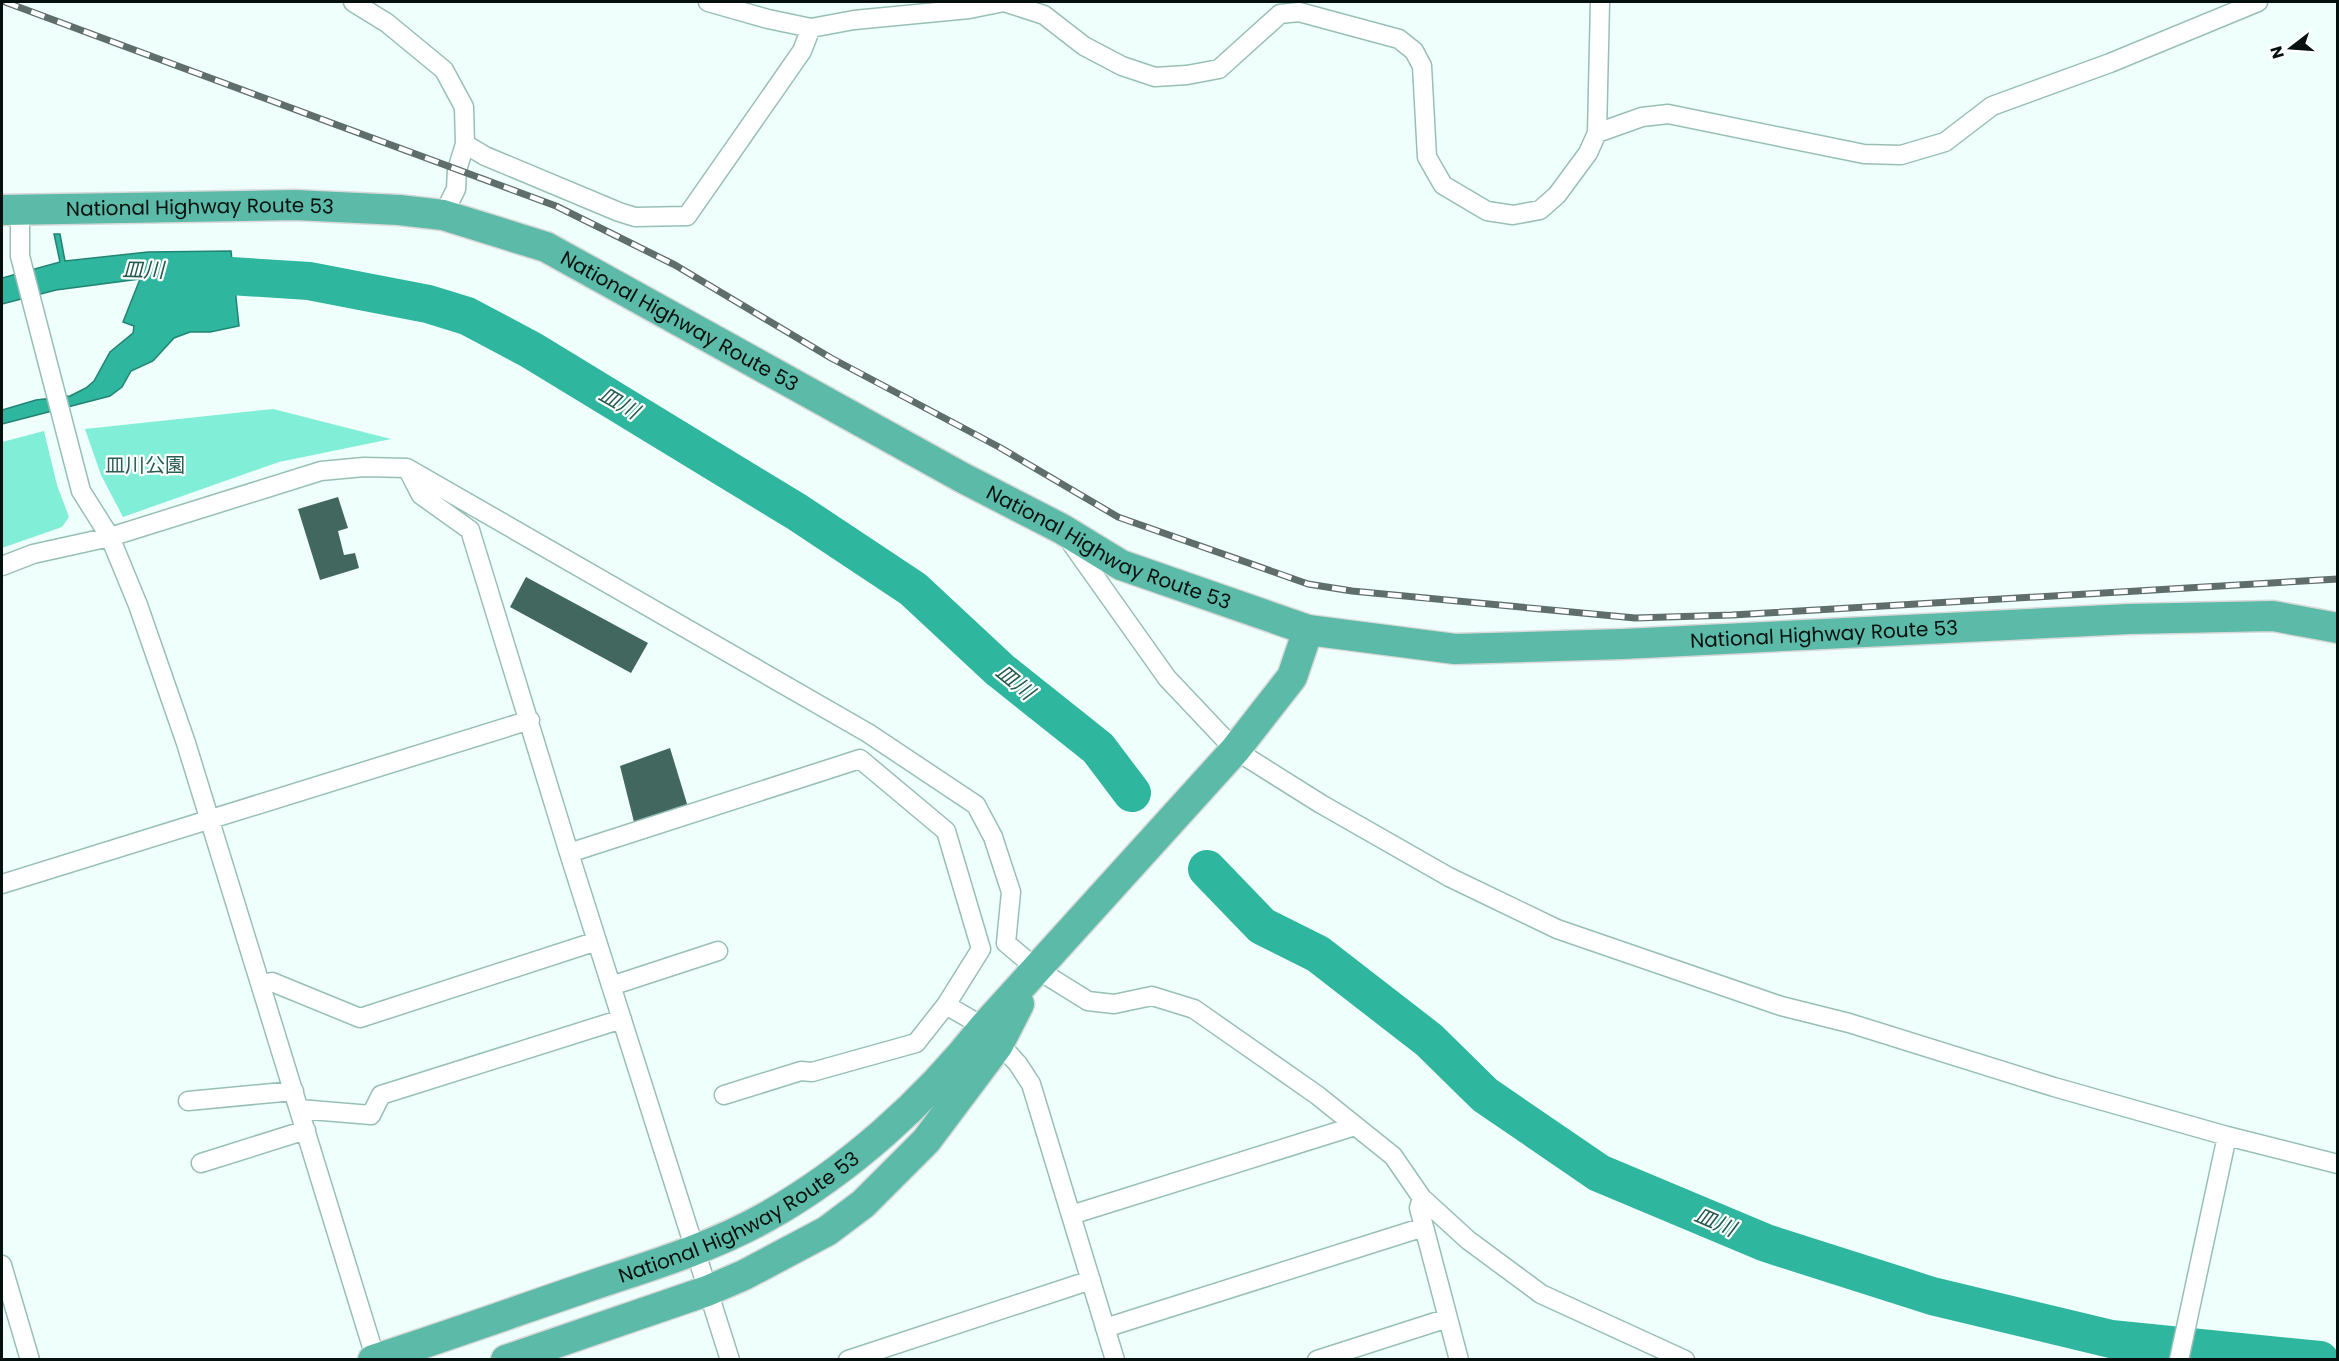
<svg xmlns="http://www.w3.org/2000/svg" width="2339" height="1361" font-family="Poppins,'Noto Sans JP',sans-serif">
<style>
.green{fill:#81eed7}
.water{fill:#2eb69f;stroke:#218473;stroke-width:1.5}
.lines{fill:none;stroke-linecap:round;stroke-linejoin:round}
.river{stroke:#2eb69f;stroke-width:38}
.building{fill:#42675e}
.minor-casing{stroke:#98bfb5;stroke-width:21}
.trunk-casing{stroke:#d7d9d8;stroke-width:33}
.minor{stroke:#fff;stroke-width:18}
.trunk{stroke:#5cbaa8;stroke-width:30}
.rail-casing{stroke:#606e6b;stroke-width:7}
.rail{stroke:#fff;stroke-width:4.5;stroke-dasharray:14;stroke-linecap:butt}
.labels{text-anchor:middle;stroke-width:4.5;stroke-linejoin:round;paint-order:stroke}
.street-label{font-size:20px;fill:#03100d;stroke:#fff}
.park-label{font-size:20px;fill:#295d52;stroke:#fff}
.water-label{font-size:21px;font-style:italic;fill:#255a4f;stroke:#fff}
</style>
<rect width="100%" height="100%" fill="#effffb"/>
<!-- green -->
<path class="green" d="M273,409L391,439L279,462L123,517L101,475L85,429Z
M44,431L57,485L69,517L62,527L2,548V442Z"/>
<!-- water -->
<path class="water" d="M54,234H60L65,261L148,252L231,251L239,326L210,332H190L174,338L153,361L131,371L122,387L110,396L2,424V410L36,400L70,396L86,388L94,381L110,352L133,333L134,326L123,322L140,279L56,290L2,304V278L60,262Z"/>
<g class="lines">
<!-- river -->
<path class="river" d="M183,273L309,281L428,304L467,316L531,350L797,512L913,589L1000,670L1098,748L1132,793
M1207,869L1262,926L1318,954L1429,1040L1485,1095L1599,1173L1766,1243L1932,1296L2111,1339L2320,1360"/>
</g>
<!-- building -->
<path class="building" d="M338,497L348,528L338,531L344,555L355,553L359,568L320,580L298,509Z
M526,577L648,643L631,673L510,607Z
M670,748L688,807L634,822L620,766Z"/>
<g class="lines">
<defs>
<path id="minor" d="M353,2L387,23L444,70L464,107L465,144L457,170L456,189L443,215
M708,2L768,19L811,28L854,20L969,9L1004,2L1044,15L1084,46L1122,66L1155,77L1187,75L1219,69L1280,14L1299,12L1399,39L1414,51L1422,66L1427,157L1443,185L1487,211L1513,215L1540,210L1557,195L1588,153L1597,133L1600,2
M1597,133L1642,117L1668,114L1864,154L1901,155L1945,142L1992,106L2110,63L2258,2
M465,144L485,156L619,212L635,217L687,216L802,51L811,28
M20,210V256L81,491L110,537L138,605L186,743L376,1360
M407,468L421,495L470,530L569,853L730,1360
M1069,540L1167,678L1235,750L1321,804L1449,877L1557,929L1781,1006L1849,1023L2054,1087L2227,1136L2338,1164
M2,566L33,554L110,537L321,471L364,467L407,468L868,733L976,805L993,837L1011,892L1006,943L1038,970L1088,1001L1114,1004L1152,996L1194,1009L1317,1095L1393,1156L1422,1198L1468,1240L1541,1294L1685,1360
M569,853L860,759L946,831L981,949L946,1005L984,1027L1018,1064L1031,1084L1115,1360
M2,884L530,720
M261,984L272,982L360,1018L597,941
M611,986L718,951
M724,1095L801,1071L812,1072L916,1043L946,1005
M188,1101L294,1091
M299,1109L371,1115L381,1095L622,1019
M201,1163L306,1130
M1422,1198L1419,1208L1459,1360
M1071,1215L1355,1126
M2,1265L30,1360
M1105,1328L1424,1227
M848,1360L1091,1280
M1317,1360L1448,1318
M2179,1360L2227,1136"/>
<g id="trunk">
<path id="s1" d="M2,210L295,205L399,210L443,215L546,247L963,478L1062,529L1121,565L1308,630L1455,649L1623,644L2129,619L2273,616L2338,628"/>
<path id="s2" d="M373,1360C444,1337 514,1312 584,1288C646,1267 709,1249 766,1217C848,1171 925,1102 984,1027L1235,750L1292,677L1308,630"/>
<path d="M506,1360L707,1291L744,1275L827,1231L863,1204L926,1141L998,1045L1019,1004"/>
</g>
</defs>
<!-- minor casing -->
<use href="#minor" class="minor-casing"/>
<!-- trunk casing -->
<use href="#trunk" class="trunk-casing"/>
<!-- minor -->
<use href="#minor" class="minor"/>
<!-- trunk -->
<use href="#trunk" class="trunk"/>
<defs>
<path id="rail" d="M5,2L556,206L675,265L831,358L999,447L1118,517L1308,584L1352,591L1635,618L1732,615L2338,579"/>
</defs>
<!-- rail casing -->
<use href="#rail" class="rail-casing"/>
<!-- rail -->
<use href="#rail" class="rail"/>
</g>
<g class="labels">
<!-- street labels -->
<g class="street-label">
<text dy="7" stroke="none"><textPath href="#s1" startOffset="198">National Highway Route 53</textPath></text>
<text dy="7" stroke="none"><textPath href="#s1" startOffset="702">National Highway Route 53</textPath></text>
<text dy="7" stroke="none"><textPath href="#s1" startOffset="1188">National Highway Route 53</textPath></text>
<text dy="7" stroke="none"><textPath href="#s1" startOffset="1922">National Highway Route 53</textPath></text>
<text dy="7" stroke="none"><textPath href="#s2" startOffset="394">National Highway Route 53</textPath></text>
</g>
<!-- park labels -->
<g class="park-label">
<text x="145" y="472">皿川公園</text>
</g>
<!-- water labels -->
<g class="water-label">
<text transform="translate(143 270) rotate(1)" y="7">皿川</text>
<text transform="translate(619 403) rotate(30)" y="7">皿川</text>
<text transform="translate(1015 682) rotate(39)" y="7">皿川</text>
<text transform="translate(1715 1222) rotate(23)" y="7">皿川</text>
</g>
</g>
<!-- border -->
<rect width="2339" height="1361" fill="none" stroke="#03100d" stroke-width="6"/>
<!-- north arrow -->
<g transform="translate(2291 48) rotate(253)" stroke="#ffffff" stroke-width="4.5" paint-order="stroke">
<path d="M0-4.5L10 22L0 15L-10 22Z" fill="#03100d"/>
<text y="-9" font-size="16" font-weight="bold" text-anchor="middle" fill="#03100d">N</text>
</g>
</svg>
